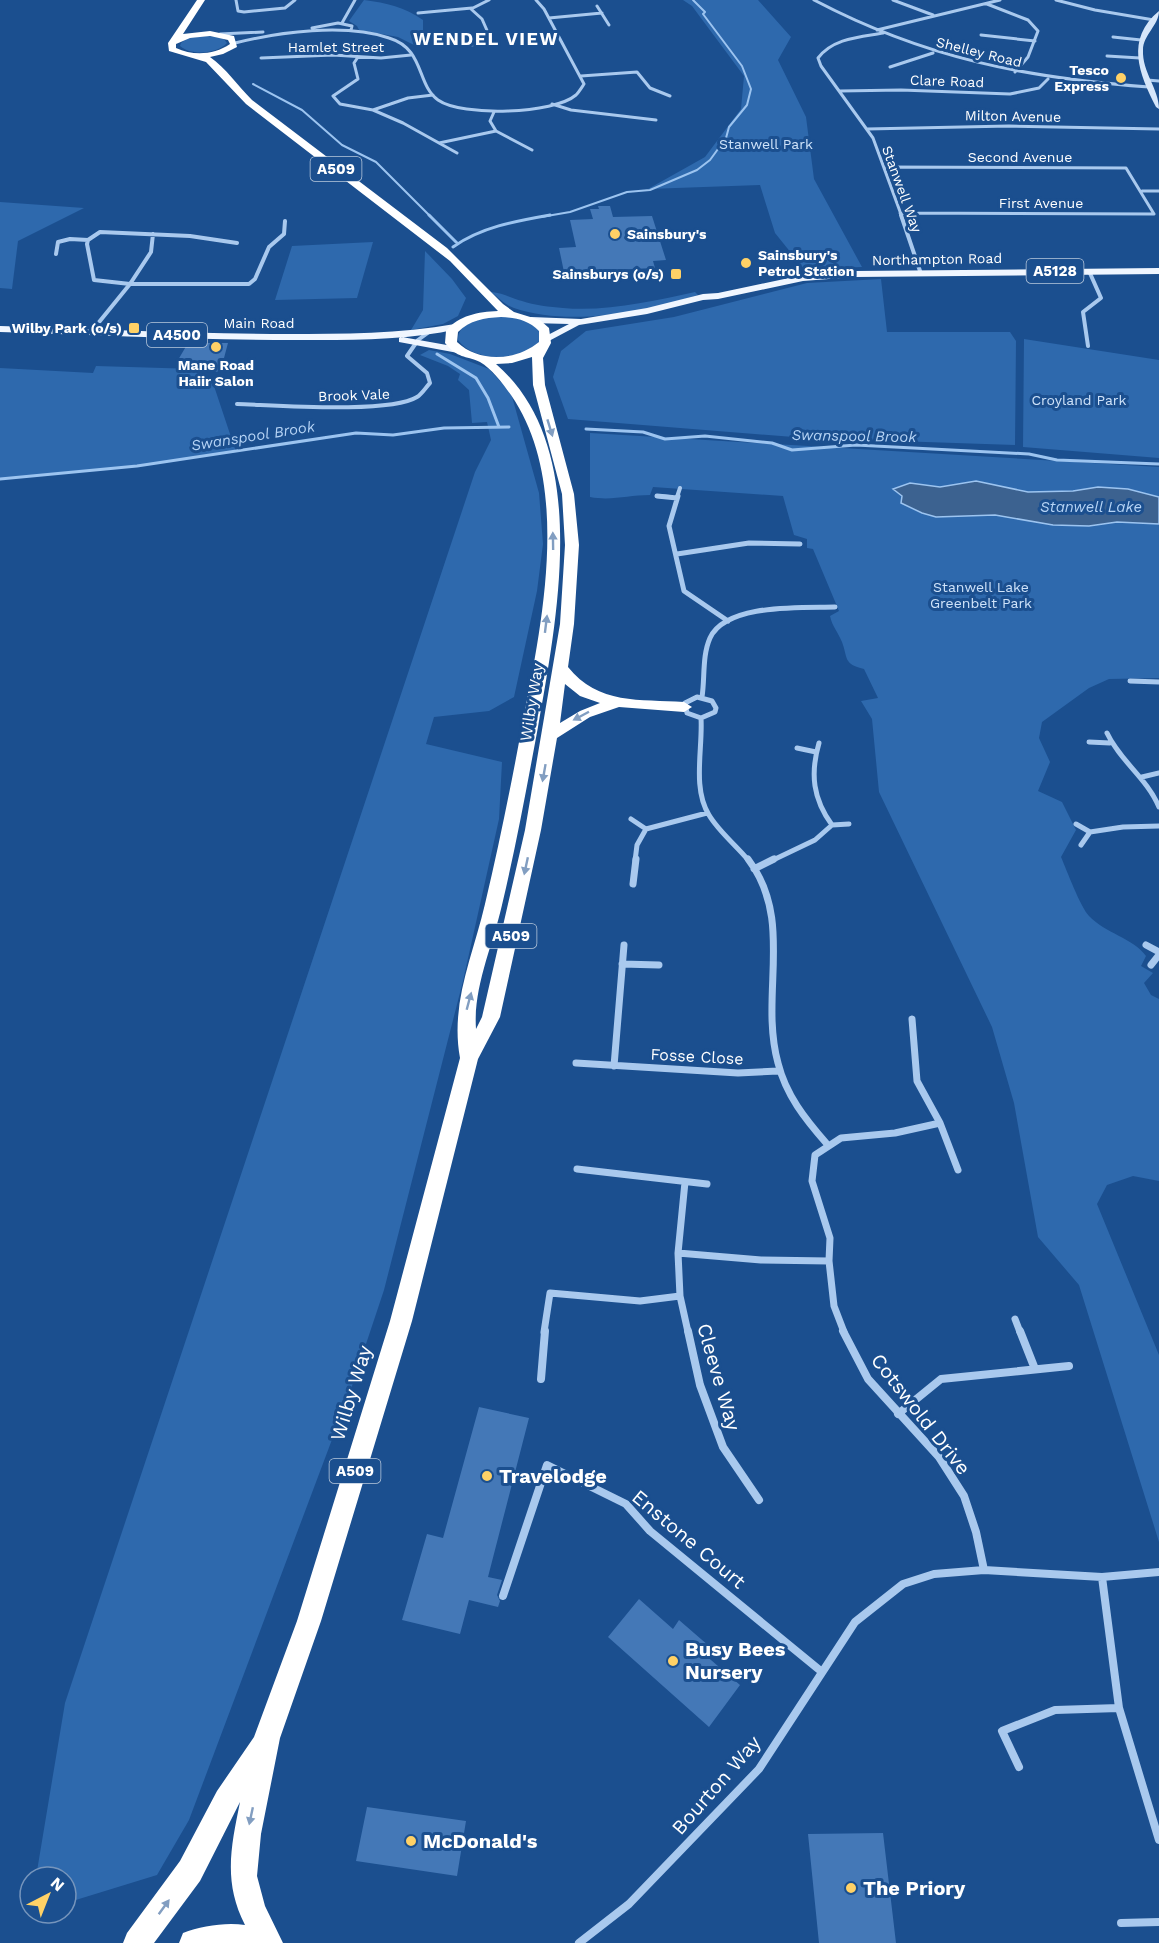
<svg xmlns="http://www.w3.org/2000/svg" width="1159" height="1943" font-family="'Work Sans',sans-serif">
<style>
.green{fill:#2e69ad}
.water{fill:#3c6290;stroke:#9cc4f0;stroke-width:1.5}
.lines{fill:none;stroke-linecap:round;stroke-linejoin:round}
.stream-far1{stroke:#9cc4f0;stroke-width:2}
.stream{stroke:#9cc4f0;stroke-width:3}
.building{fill:#4478b7}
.street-far4{stroke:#a9c9ee;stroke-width:3}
.street-far3{stroke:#a9c9ee;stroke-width:4}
.street-far2{stroke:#a9c9ee;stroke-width:5}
.street-far1{stroke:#a9c9ee;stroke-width:7}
.street{stroke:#a9c9ee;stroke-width:8}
.secondary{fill:#d6e6fa;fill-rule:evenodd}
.primary{fill:#f0f6ff;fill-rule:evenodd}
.highway{fill:#fff;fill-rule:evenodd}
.oneway{fill:#829ec1}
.poi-dot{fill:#ffd166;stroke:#1b4f8f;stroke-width:2}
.labels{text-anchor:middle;stroke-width:6;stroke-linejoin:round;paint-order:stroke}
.far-street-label{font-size:14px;fill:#fff;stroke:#1b4f8f}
.far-poi-label{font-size:14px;font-weight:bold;fill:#fff;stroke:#1b4f8f;text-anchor:end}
.far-park-label{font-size:14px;fill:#cfe3fa;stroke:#1b4f8f}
.shield{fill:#1b4f8f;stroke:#bbcadd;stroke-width:1.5}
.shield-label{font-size:15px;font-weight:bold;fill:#fff}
.far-water-label{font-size:15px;font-style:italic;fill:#b5d3f5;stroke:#1b4f8f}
.street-label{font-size:16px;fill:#fff;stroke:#1b4f8f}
.far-district-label{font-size:18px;font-weight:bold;letter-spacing:1.5px;fill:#fff;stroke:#1b4f8f}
.near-street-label{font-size:20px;fill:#fff;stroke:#1b4f8f}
.near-poi-label{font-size:20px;font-weight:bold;fill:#fff;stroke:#1b4f8f;text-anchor:start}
</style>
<rect width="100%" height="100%" fill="#1b4f8f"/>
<!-- green -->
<path class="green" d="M364,0C387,3 404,7 423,20V35L414,45L398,37L359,30L357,26L349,21Z
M683,0H758L791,37L778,60L806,117L814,179L862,267L804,269L775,233L760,185L648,189L705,157L741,109L744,76L692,6Z
M207,36L223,38L227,43C217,54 191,56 180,46L181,43L188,38Z
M0,202L84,208L18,241L12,289L0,288Z
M373,242L357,298L275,300L292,246Z
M425,251L452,279L466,298L458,316L443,324L411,330L423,310Z
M881,279L887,332H1010L1016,341L1015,445L806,438L568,419L553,377L561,351L586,331L674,317L807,283Z
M491,292C503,293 511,298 522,301C534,305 550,307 563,308C606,312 653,301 695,292L698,295C643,312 570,327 514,308C506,306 498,297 491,292Z
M506,316L529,322L542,333L541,340C523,361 475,364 458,340C458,318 490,317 506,316Z
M1024,339L1159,360V458L1023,447Z
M429,350L450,354L489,369L511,393L539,493L543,544L537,591L514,697L489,711L434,717L426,744L502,762L499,819L463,981L384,1290L351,1389L189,1820L157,1875L66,1903V1877H36L65,1703L475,472L491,440L487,422L472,423L469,390L458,380L460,374L448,366L420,355Z
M96,366L196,369L213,383L236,452L137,466L0,479V368L93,373Z
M590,433L1159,467V678L1109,679L1089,688L1042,722L1039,738L1050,762L1038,791L1062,802L1076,830L1061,857C1067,871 1080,906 1089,916C1105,933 1133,938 1146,956L1141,966L1153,973L1144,983L1151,995L1159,999V1181L1133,1176L1107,1185L1097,1204L1159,1355V1542L1079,1285L1038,1237L1014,1103L992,1027L879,792L872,719L861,701L878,698L864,669C843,664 848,658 842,642C838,632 832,626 830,616L839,611L813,549L807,548V539L794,535L783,496L653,487L650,495C628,495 612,501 590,497Z"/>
<!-- water -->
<path class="water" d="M976,481L1028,492L1073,491L1098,487L1128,489L1159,497V524L1117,522L1089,526L1053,525L995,515L936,517L922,513L901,503L902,496L893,489L910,483L940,487Z"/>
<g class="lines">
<!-- stream-far1 -->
<path class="stream-far1" d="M253,84L302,110L342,145L376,162L431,217
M541,217L570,212L627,192L650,190L697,170L710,160L726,138L729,127L747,105L751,89L742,66L703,14L705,12L693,0"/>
<!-- stream -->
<path class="stream" d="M429,215L457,243
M453,247C481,227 516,221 550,215
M437,354L476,378L488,398L499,427
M586,429L643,432L665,439L705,436L772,443L792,450L856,445L1029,454L1057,460L1159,464
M0,479L137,466L356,433L393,435L444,428L509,427"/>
</g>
<!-- building -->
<path class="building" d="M598,206H610L613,217L652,216L666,260L653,261L655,268L564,272L559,248L576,247L570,220L593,219L590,209H599Z
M188,343H228L224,358L228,370L214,372L209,362L178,360Z
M479,1407L529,1418L488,1577L502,1580L497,1595L500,1601L498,1607L469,1600L460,1634L402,1620L427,1534L443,1538Z
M639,1599L673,1629L679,1620L709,1646L704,1654L740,1685L709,1727L608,1637Z
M367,1807L466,1821L457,1876L356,1861Z
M883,1833L896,1943H819L808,1834Z"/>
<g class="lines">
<!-- street-far4 -->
<path class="street-far4" d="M236,0L238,11L244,12L285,8L295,0
M814,0C924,58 1026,78 1149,87
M893,0L933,15
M1056,0L1095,10L1154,20
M987,4L1028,20L1038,31L1028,57L1015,72
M597,6L609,25
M418,13L472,8
M549,18L602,13
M342,23L355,0
M312,28L338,23L352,26L351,30
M877,30L1000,0
M883,33C860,37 833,38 818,58L821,66L873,138L902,217
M220,34L263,32
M981,35L1035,41
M1113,37L1141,40
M235,43C279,32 345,23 389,38C425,49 416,84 438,100C462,117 554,114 576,95C579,92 582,87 584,84L544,9L536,0
M466,45L493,44L482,19L471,9L489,0
M1107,56L1140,58
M358,57L354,63L358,79L333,96L340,104L373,110L408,98L433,95
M261,58L333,55L381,58L411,55
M890,67L933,53
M581,76L637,72L650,88L670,96
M1147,80L1159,81
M840,91L901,90L1010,94L1039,88L1048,79
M552,104L571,110L656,120
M373,110L403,123L457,153
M494,112L490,121L496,131L532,150
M867,129L1009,126L1159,129
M439,143L496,131
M885,167L1126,168L1154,214L900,213
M1142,191H1159"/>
<!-- street-far3 -->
<path class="street-far3" d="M901,215L920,271
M56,254L58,242L70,239L88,240
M130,284H249L255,279L269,247L284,234L285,221
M130,284L151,252L153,234
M91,332L130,284L94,280L87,244L88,240L100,232L190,236L237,243
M1088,346L1083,312L1101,298L1089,271
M237,404C273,405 390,414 417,397C422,394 426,387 430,383L427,373L407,356L418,340L429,332
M657,496L670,497
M677,497L680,488"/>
<!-- street-far2 -->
<path class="street-far2" d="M657,496L677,498
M678,496L669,526L684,591L728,621
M677,554L749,543L800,544
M1130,681L1159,682
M697,697L712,701L716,708L715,712L701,718L687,713L685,703Z
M702,697C705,678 702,656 710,638C726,603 803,608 835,607
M701,718C703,748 692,788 709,815C719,832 737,846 749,861
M1107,733C1120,761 1147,778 1159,807
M1089,742L1110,743
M797,748L816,752
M1142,777L1159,773
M631,819L646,829
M1076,824L1090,832
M832,825L849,824
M1081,845L1090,832L1123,827L1159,826
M635,861L637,845L646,829L707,813
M771,861L815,840L832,825C813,799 810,774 819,743"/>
<!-- street-far1 -->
<path class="street-far1" d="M748,859C795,921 759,994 778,1063C786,1095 805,1119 827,1144
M754,869L774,859
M633,884L636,859
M1146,945L1159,952
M622,964L659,965
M1151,965L1159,955
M912,1019L917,1081L940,1123L958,1170
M576,1063L738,1073L778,1071
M614,1066L624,945
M577,1169L707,1184
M685,1182L678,1253L680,1296L688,1332
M678,1253L761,1260L829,1261
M1015,1319L1020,1332
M544,1332L550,1293L640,1301L680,1296
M844,1332L834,1306L829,1261L830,1238L812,1181L815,1155L841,1138L895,1133L940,1123"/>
<!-- street -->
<path class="street" d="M688,1331L700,1385L723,1447L759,1500
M843,1331L868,1379L939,1457L964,1496L976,1532L984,1570
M1020,1331L1035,1369
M541,1379L545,1331
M898,1414L941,1379L1069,1366
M1102,1577L1119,1708L1159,1840
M503,1596L547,1465L626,1504L650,1531L822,1672
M1019,1767L1002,1731L1055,1710L1119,1708
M1121,1923L1159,1922
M579,1943L629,1904L759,1769L855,1622L903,1584L934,1574L984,1570L1102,1577L1159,1572"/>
<!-- secondary -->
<path class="secondary" d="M1159,11C1159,25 1143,35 1143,50C1142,72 1159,89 1159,109L1156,107C1139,74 1125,39 1159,11Z"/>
<!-- primary -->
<path class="primary" d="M1159,268V274L855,277L803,281L718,299L703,300L647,314L579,325L547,342L544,341V337L569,324L531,323L526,320L531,317L581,319L647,308L703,294L718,293L803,275L855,271Z
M455,324L460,327L458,329C405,341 349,340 295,340C197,340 98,335 0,332V326C96,329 191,334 287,334C343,334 400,334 455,324Z
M402,337L458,347L463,350L458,353L399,342V338Z"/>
<!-- highway -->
<path class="highway" d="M197,0H205L183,34L210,31L234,36L237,47L223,54L210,57C226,68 238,86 252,100L447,248L503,304L514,312L540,320L549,328L551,343L543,358L545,385L574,494L579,545L574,624L568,667C598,705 640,699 684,702L692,707L684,712L619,707L590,717L557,738L541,830L500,1017L478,1059L412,1321L321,1621L280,1738L261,1834L257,1876L265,1906L283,1943H179L183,1933C201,1926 226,1922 245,1925C223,1882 231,1847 240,1802L200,1881L154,1943H123L127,1933L180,1861L217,1791L254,1737L297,1621L390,1321L460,1058C450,1003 473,956 485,904C499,845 511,786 522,726C541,627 573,485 511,395C503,384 492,369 480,362C465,355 458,359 445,343L446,331C459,315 478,312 498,311L450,261L246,104L206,62L169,51L168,43ZM210,36L228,40L230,44C214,55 193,56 176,48V44L190,38ZM501,317C516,318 528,320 539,331V342C516,361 479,363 457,342L458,332C470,320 484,318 501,317ZM532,357L533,385L562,494L565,545L560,624L525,830L482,1017L476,1029C473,987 493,945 502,905C516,846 527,786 538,727C557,618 592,447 496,364L512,363ZM565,684L580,696L600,703L580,711L560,723Z"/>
</g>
<!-- one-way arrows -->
<defs><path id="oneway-solid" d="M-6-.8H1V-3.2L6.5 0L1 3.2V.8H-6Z" transform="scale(1.5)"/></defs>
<g class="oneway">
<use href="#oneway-solid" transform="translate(550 428) rotate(73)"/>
<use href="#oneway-solid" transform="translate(553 541) rotate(-91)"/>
<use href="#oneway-solid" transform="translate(546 624) rotate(-83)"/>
<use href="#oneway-solid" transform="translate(581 716) rotate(152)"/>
<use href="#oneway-solid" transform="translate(544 773) rotate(100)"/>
<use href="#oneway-solid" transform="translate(526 866) rotate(102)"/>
<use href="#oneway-solid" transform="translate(469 1001) rotate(-75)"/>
<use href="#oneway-solid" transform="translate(251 1816) rotate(102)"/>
<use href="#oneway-solid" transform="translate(164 1907) rotate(-54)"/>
</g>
<!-- markers -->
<g class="poi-dot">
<circle cx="1121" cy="78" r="6"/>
<circle cx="615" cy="234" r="6"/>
<circle cx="746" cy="263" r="6"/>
<rect x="670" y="268" width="12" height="12" rx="3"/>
<rect x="128" y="322" width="12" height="12" rx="3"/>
<circle cx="216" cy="347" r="6"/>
<circle cx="487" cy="1476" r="6"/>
<circle cx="673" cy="1661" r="6"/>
<circle cx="411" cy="1841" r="6"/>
<circle cx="851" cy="1888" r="6"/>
</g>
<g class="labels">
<!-- far-street labels -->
<g class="far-street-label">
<text x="336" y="52">Hamlet Street</text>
<text transform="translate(979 52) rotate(14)" y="5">Shelley Road</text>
<text transform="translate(947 81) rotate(2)" y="5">Clare Road</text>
<text transform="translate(1013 116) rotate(1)" y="5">Milton Avenue</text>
<text x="1020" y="162">Second Avenue</text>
<text transform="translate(902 189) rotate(70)" y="5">Stanwell Way</text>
<text x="1041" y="208">First Avenue</text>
<text transform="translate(937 259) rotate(-1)" y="5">Northampton Road</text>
<text x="259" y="328">Main Road</text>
<text transform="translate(354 395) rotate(-2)" y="5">Brook Vale</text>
</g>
<!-- far-poi labels -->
<g class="far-poi-label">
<text x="1109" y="75">Tesco<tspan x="1109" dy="16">Express</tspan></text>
<text x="627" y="239" text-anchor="start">Sainsbury's</text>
<text x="758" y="260" text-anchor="start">Sainsbury's<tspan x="758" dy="16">Petrol Station</tspan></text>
<text x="664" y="279">Sainsburys (o/s)</text>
<text x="122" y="333">Wilby Park (o/s)</text>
<text x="216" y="370" text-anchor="middle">Mane Road<tspan x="216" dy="16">Haiir Salon</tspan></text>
</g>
<!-- far-park labels -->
<g class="far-park-label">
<text x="766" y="149">Stanwell Park</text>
<text x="1079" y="405">Croyland Park</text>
<text x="981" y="592">Stanwell Lake<tspan x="981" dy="16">Greenbelt Park</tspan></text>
</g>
<!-- shield labels -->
<g class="shield">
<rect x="310.5" y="157" width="51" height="24" rx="4.5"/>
<rect x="1026.5" y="259" width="57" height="24" rx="4.5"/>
<rect x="147" y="323" width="60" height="24" rx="4.5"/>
<rect x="485.5" y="924" width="51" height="24" rx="4.5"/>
<rect x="329.5" y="1459" width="51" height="24" rx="4.5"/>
</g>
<g class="shield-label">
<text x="336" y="174">A509</text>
<text x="1055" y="276">A5128</text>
<text x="177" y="340">A4500</text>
<text x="511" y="941">A509</text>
<text x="355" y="1476">A509</text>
</g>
<!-- far-water labels -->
<g class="far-water-label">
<text transform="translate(253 436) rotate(-9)" y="5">Swanspool Brook</text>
<text transform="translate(854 436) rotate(1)" y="5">Swanspool Brook</text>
<text x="1091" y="512">Stanwell Lake</text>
</g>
<!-- street labels -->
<g class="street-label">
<text transform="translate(531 702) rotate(-81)" y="6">Wilby Way</text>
<text transform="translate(697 1056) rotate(3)" y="6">Fosse Close</text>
</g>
<!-- far-district labels -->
<g class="far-district-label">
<text x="486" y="45">WENDEL VIEW</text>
</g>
<!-- near-street labels -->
<g class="near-street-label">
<text transform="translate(719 1377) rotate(74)" y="7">Cleeve Way</text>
<text transform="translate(351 1393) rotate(-73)" y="7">Wilby Way</text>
<text transform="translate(921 1414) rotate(52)" y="7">Cotswold Drive</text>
<text transform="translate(689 1539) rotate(40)" y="7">Enstone Court</text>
<text transform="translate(716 1785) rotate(-49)" y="7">Bourton Way</text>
</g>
<!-- near-poi labels -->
<g class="near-poi-label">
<text x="499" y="1483">Travelodge</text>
<text x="685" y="1656">Busy Bees<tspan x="685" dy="23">Nursery</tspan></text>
<text x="423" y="1848">McDonald's</text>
<text x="863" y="1895">The Priory</text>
</g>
</g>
<!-- north arrow -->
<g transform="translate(48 1895) rotate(42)"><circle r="28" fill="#1b4f8f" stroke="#7695bc" stroke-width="1.5"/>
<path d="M0-4.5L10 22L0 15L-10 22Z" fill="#ffd166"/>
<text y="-9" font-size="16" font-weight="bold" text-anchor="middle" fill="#ffffff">N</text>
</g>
</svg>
